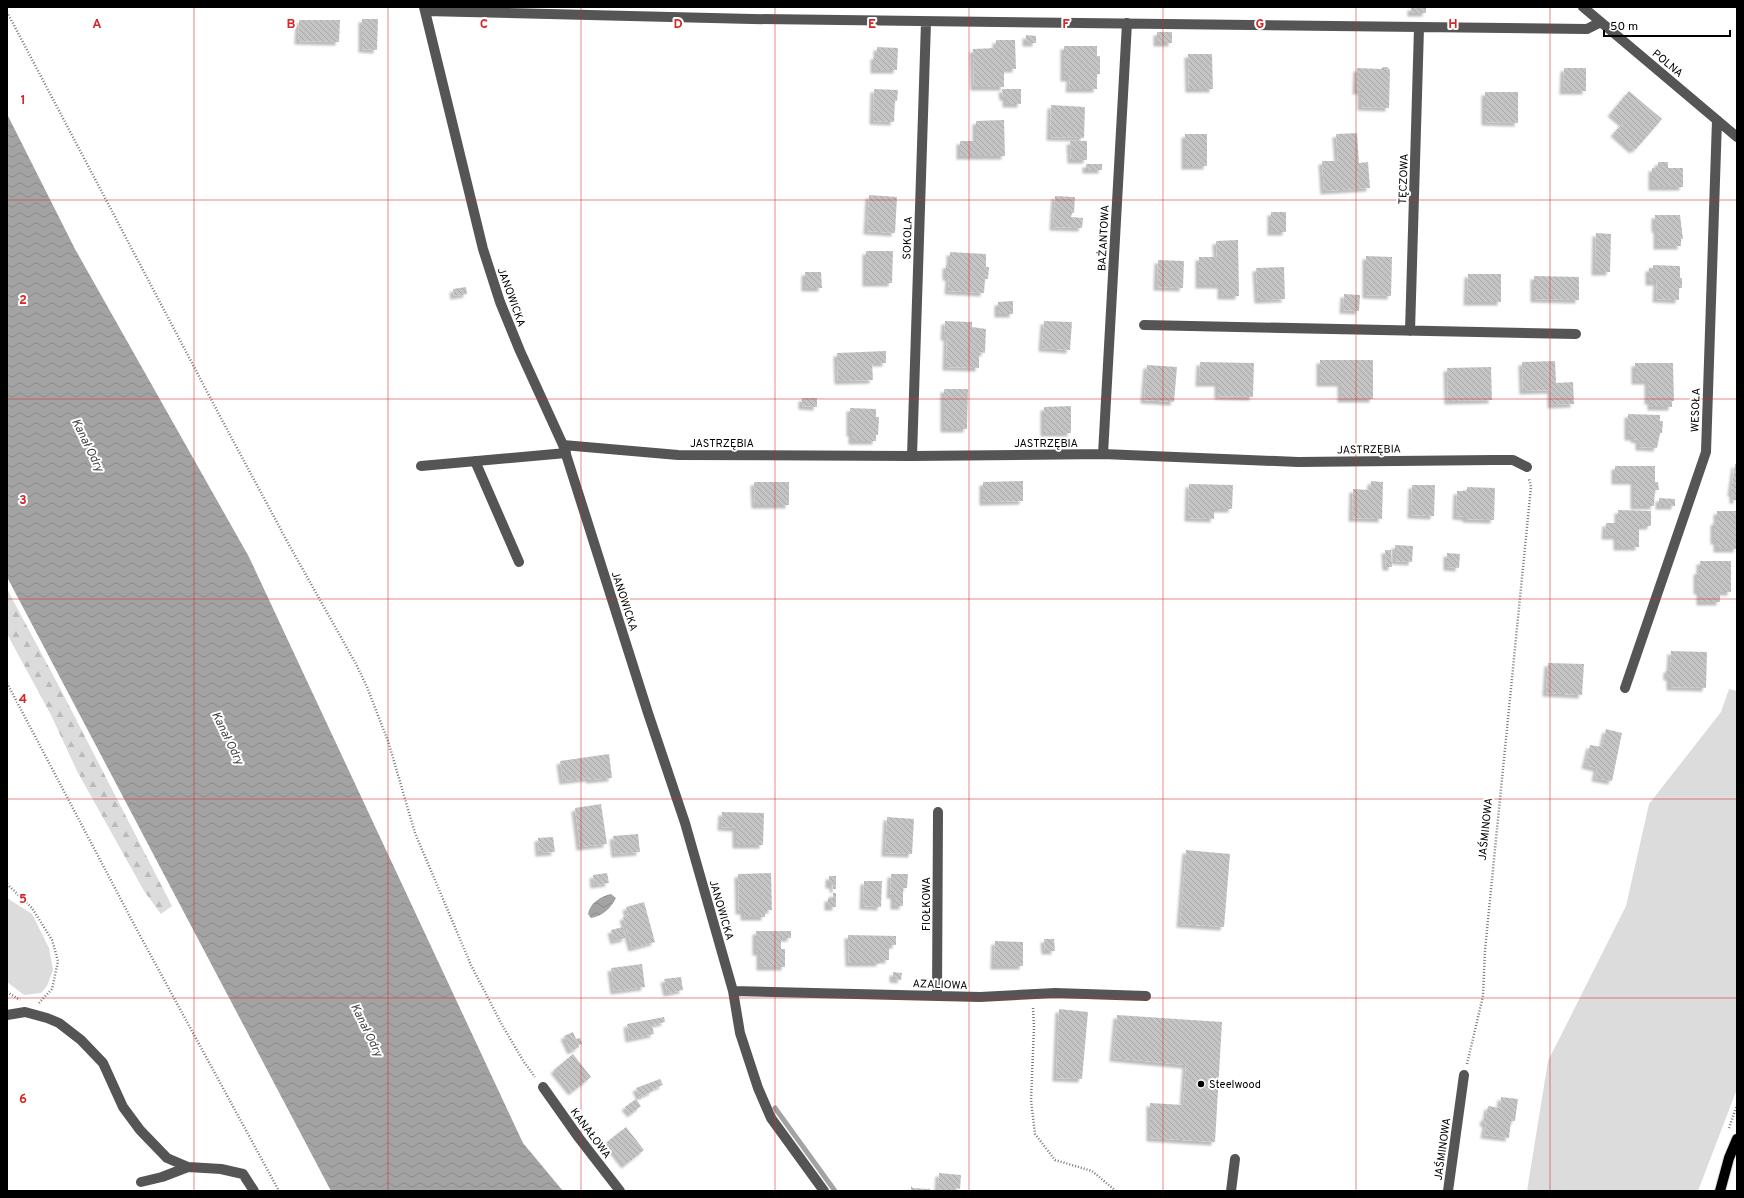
<svg xmlns="http://www.w3.org/2000/svg" width="1744" height="1198" font-family="Overpass,sans-serif">
<style>
.green{fill:#dcdcdc}
.forest{fill:url(#forest-firs)}
.water{fill:url(#water-waves)}
.lines{fill:none;stroke-linecap:round;stroke-linejoin:round}
.stream{stroke:#a3a3a3;stroke-width:5}
.building{fill:url(#building-back-hatch);filter:url(#shadow)}
.major-casing{stroke:#dbdbdb;stroke-width:12}
.path{stroke:#777;stroke-width:2.5;stroke-dasharray:1 2;stroke-linecap:butt}
.minor{stroke:#555;stroke-width:10}
.major{stroke:#000;stroke-width:10}
.grid{fill:none;stroke:#d62828;stroke-width:1;stroke-opacity:0.55}
.poi-dot{fill:#000;stroke:#fff;stroke-width:1.5}
.labels{text-anchor:middle;stroke-width:4;stroke-linejoin:round;paint-order:stroke}
.street-label{font-size:11px;fill:#000;stroke:#fff}
.poi-label{font-size:11px;fill:#000;stroke:#fff;text-anchor:start}
.water-label{font-size:12px;font-style:italic;fill:#444;stroke:#fff}
.grid-label{font-size:13px;text-anchor:middle;font-weight:bold;fill:#d62828;stroke:#fff;stroke-width:4;stroke-linejoin:round;paint-order:stroke}
</style>
<defs>
<pattern id="forest-firs" width="22" height="20" patternUnits="userSpaceOnUse"><rect width="22" height="20" fill="#dcdcdc"/><path d="M5 1l3.5 6h-7zM16 11l3.5 6h-7z" fill="#bbb"/></pattern>
<pattern id="water-waves" width="16" height="10" patternUnits="userSpaceOnUse"><rect width="16" height="10" fill="#a3a3a3"/><path d="M0 5q4-4 8 0t8 0" fill="none" stroke="#8b8b8b"/></pattern>
<pattern id="building-back-hatch" width="6" height="6" patternUnits="userSpaceOnUse"><rect width="6" height="6" fill="#c4c4c4"/><path d="M-1 5l2 2M0 0l6 6M5-1l2 2" fill="none" stroke="#a7a7a7"/></pattern>
<filter id="shadow"><feDropShadow dx="-3.5" dy="3.5" stdDeviation="1" flood-color="#0004"/></filter>
</defs>
<rect width="100%" height="100%" fill="#fff"/>
<!-- green -->
<path class="green" d="M1729,689L1737,691V1089L1698,1191H1527L1548,1061L1626,906L1649,804L1721,712Z
M7,898L32,914L49,948L53,970L47,986L41,993L24,995L7,982Z"/>
<!-- forest -->
<path class="forest" d="M7,589L61,690L172,906L161,914L144,891L77,771L51,715L7,634Z"/>
<!-- water -->
<path class="water" d="M7,114L75,249L249,557L523,1143L563,1191H331L7,577Z
M611,894L616,898C611,908 603,916 591,918L588,914C590,903 601,896 611,894Z"/>
<g class="lines">
<!-- stream -->
<path class="stream" d="M775,1108L835,1191"/>
</g>
<!-- building -->
<path class="building" d="M1411,7H1426V13H1411Z
M362,19H378L377,50L362,49Z
M299,20H340L339,42L298,41Z
M1157,32H1172V43H1157Z
M1026,35L1036,36V43H1026Z
M996,40H1015L1016,69H1004V87H974L973,49L996,48Z
M1064,46H1097V56H1100V74H1097V89H1069L1070,78H1064Z
M877,47L898,48L897,70H874V56H877Z
M1188,54H1212L1213,89H1189Z
M1383,67H1387L1390,70L1389,108L1361,107V91H1356L1357,68L1381,69Z
M1564,68H1586V91H1563Z
M874,89L898,90L897,101H895L894,122L873,121Z
M1002,89H1021V104H1006V97H1003Z
M1629,91L1662,119L1636,149L1635,148L1633,150L1614,133L1623,123L1611,113Z
M1485,92H1518V123L1485,122Z
M1051,105L1085,107L1084,138L1050,137Z
M1004,120L1005,156H960V141H976V121Z
M1357,133L1359,163L1368,162L1370,188L1324,191L1322,161H1338L1336,134Z
M1185,134H1207V166H1185Z
M1070,141H1087V160H1071Z
M1658,162H1668V168H1683V187H1652V168H1658Z
M1086,164H1102V170H1086Z
M869,195L897,197L895,233L867,231Z
M1055,196L1075,197L1074,213H1072L1071,217L1083,218L1082,228L1053,227Z
M1271,212H1286V232H1271Z
M1655,215H1680L1683,239H1681V246H1657V229H1655Z
M1596,233L1611,234L1610,272H1595Z
M1238,240L1239,296H1221V285H1199V257H1217L1216,241Z
M866,251H893L892,283H866Z
M950,252L986,254V267H989L988,279H985L984,293L948,291L949,277H946V265H950Z
M1366,256L1392,257L1391,296L1366,295Z
M1158,260L1184,261L1183,288L1157,287Z
M1653,265L1680,266V278H1682V288H1679V300L1656,299L1657,282H1649V268H1653Z
M1284,267L1285,299L1258,300L1256,268Z
M805,272H821L822,288H805Z
M1468,274H1501V302H1467Z
M1534,276L1579,277V300L1534,299Z
M466,287L467,294L454,296L453,289Z
M1344,294L1360,295L1359,311L1343,310Z
M1013,301V314H998V302Z
M945,321L972,322V327L986,329L985,353L979,352V368L946,367L947,337H944Z
M1044,321L1072,322L1070,350L1042,348Z
M886,351V363H872L873,380L838,381L837,353Z
M1320,360H1373V399H1341V383H1320Z
M1555,361L1556,383L1573,382L1574,404L1551,405V390L1523,391L1522,362Z
M1200,362L1254,363L1253,397L1218,396V383H1199Z
M1635,363H1673L1674,401H1672V407H1651V401H1648V381H1635Z
M1147,365L1177,367L1174,402L1144,400Z
M1491,367L1492,400L1448,401L1447,368Z
M944,389H968L967,429H944Z
M802,398H817V407L802,406Z
M1071,406V433H1044V407Z
M850,408L876,409V417H879L878,435H876V441H852V433H850Z
M1628,414L1660,415V421H1663L1662,433H1660L1657,448L1639,447V440L1634,439V437H1628Z
M1735,464H1737V500H1733V493H1731Z
M1615,466H1655V482H1658L1659,490H1655L1654,506H1634V481H1615Z
M1023,481V501L983,502V482Z
M1371,481L1383,482L1382,519L1352,518L1353,489L1370,490Z
M754,482H789V505H755Z
M1189,484L1233,485L1232,509H1214V519L1188,518Z
M1412,485H1435L1434,516L1411,515Z
M1467,487L1495,488L1494,520L1466,519V517L1456,516L1457,491H1467Z
M1659,498L1675,499V506H1659Z
M1618,510L1651,511V526H1639V547H1617V536H1605L1606,523H1618Z
M1717,511H1737V549H1717V541H1714V522L1717,521Z
M1395,545L1413,546L1412,562L1395,561Z
M1385,550H1391L1392,567H1386Z
M1447,553L1460,554L1459,568L1447,567Z
M1700,561H1731V592H1720V602H1700V591H1697V571H1700Z
M1671,651L1707,652L1706,688L1670,687V677H1667V669H1670Z
M1548,663L1584,664L1582,695L1546,693Z
M1606,729L1622,733L1612,781L1595,778L1597,768L1585,765L1590,745L1602,747Z
M609,754L612,778L590,780L589,778L563,781L560,761Z
M601,804L607,844L580,847L575,808Z
M722,812L764,813L763,845H736V828L721,827Z
M887,817L914,819L912,854L885,853Z
M638,834L640,852L615,854L613,836Z
M553,837L555,852L539,853L538,838Z
M1186,850L1230,854L1224,927L1180,924Z
M607,873L609,883L594,885L593,875Z
M771,873L772,910H765V917H744V911H739L738,874Z
M891,874H908L907,888H903V906H894V895H890Z
M829,876H836V889H833V885H829Z
M864,881H882L881,907L863,906Z
M833,893H836V907H828V898H833Z
M644,902L655,942L632,948L623,917L628,915L626,907Z
M623,927L626,938L614,941L611,930Z
M756,931H791V938H781V949H785V967H760V952H756Z
M848,935L896,936V945H889V960H880V963H849Z
M1044,939H1054L1055,951H1045Z
M995,941L1023,942V966H994Z
M642,964L645,987L614,991L611,968Z
M893,972L902,973L901,980L893,979Z
M681,977L683,990L667,993L664,979Z
M1059,1009L1088,1012L1082,1079L1056,1078Z
M1117,1015L1222,1022L1215,1142L1150,1138V1103L1183,1105L1186,1065L1113,1058Z
M664,1017L665,1022L652,1025L654,1034L629,1039L627,1024Z
M573,1032L576,1039L580,1038L582,1044L578,1045L579,1047L571,1051L564,1036Z
M573,1054L591,1077L572,1092L554,1070Z
M660,1079L663,1085L652,1089L653,1091L640,1097L636,1088Z
M1501,1097L1518,1099L1515,1121H1511L1509,1138L1484,1135L1486,1124L1483,1122L1484,1118L1486,1117L1488,1106L1500,1108Z
M636,1099L641,1106L631,1114L625,1107Z
M626,1127L644,1150L625,1165L607,1142Z
M939,1173L961,1175L960,1189L955,1188V1191H938Z
M911,1186L913,1188L928,1189L930,1188V1191H911Z"/>
<g class="lines">
<defs>
<path id="major" d="M1720,1191L1729,1158L1737,1139"/>
</defs>
<!-- major casing -->
<use href="#major" class="major-casing"/>
<!-- path -->
<path class="path" d="M7,12L222,420L288,543L356,664L367,687L388,741L415,833L471,965L502,1025L524,1062L535,1077
M7,683L137,930L279,1191
M7,884L32,908L52,940L58,961L52,989L39,1003
M7,992L20,1000
M1033,1008L1034,1027L1031,1100L1035,1134L1055,1160L1092,1171L1116,1191
M1467,1064L1483,996L1485,950L1531,487L1529,479
M1729,1128L1737,1105"/>
<!-- minor -->
<path class="minor" d="M424,7L483,249L500,302L520,351L563,445L648,713L685,823L733,991L740,1033L758,1088L771,1118L824,1191
M1583,7L1737,137
M425,11L752,19L1587,29L1601,22
M1144,325L1576,334
M1410,331L1419,28
M563,445L678,455L912,456L1103,454L1298,462L1493,460H1513L1527,467
M1103,454L1127,23
M912,456L926,22
M475,461L519,562
M421,466L566,453
M1625,688L1706,452L1717,120
M733,991L980,997L1055,993L1146,996
M937,996L938,812
M7,1015L25,1012L47,1018L59,1023L81,1040L103,1063L123,1107L140,1130L167,1158L188,1167L221,1169L243,1174L254,1191
M543,1087L579,1138L620,1191
M141,1182L162,1177L188,1167
M1231,1191L1235,1159
M1448,1191L1464,1075"/>
<!-- major -->
<use href="#major" class="major"/>
</g>
<!-- grid -->
<path class="grid" d="M194,7V1191M388,7V1191M581,7V1191M775,7V1191M969,7V1191M1163,7V1191M1356,7V1191M1550,7V1191M7,200H1737M7,399H1737M7,599H1737M7,799H1737M7,998H1737"/>
<!-- markers -->
<circle class="poi-dot" cx="1201" cy="1084" r="4"/>
<g class="labels">
<!-- street labels -->
<g class="street-label">
<text transform="translate(1668 63) rotate(40)" y="4">POLNA</text>
<text transform="translate(1403 179) rotate(-88)" y="4">TĘCZOWA</text>
<text transform="translate(907 238) rotate(-88)" y="4">SOKOLA</text>
<text transform="translate(1103 238) rotate(-87)" y="4">BAŻANTOWA</text>
<text transform="translate(512 297) rotate(70)" y="4">JANOWICKA</text>
<text transform="translate(1695 410) rotate(-88)" y="4">WESOŁA</text>
<text x="722" y="447">JASTRZĘBIA</text>
<text x="1046" y="447">JASTRZĘBIA</text>
<text transform="translate(1369 449) rotate(-1)" y="4">JASTRZĘBIA</text>
<text transform="translate(625 601) rotate(72)" y="4">JANOWICKA</text>
<text transform="translate(1485 829) rotate(-84)" y="4">JAŚMINOWA</text>
<text transform="translate(926 904) rotate(-90)" y="4">FIOŁKOWA</text>
<text transform="translate(722 910) rotate(74)" y="4">JANOWICKA</text>
<text transform="translate(940 984) rotate(2)" y="4">AZALIOWA</text>
<text transform="translate(591 1133) rotate(53)" y="4">KANAŁOWA</text>
<text transform="translate(1442 1149) rotate(-82)" y="4">JAŚMINOWA</text>
</g>
<!-- poi labels -->
<g class="poi-label">
<text x="1209" y="1088">Steelwood</text>
</g>
<!-- water labels -->
<g class="water-label">
<text transform="translate(88 445) rotate(64)" y="4">Kanał Odry</text>
<text transform="translate(228 738) rotate(64)" y="4">Kanał Odry</text>
<text transform="translate(367 1030) rotate(64)" y="4">Kanał Odry</text>
</g>
</g>
<g class="grid-label">
<text x="97" y="28">A</text>
<text x="291" y="28">B</text>
<text x="484" y="28">C</text>
<text x="678" y="28">D</text>
<text x="872" y="28">E</text>
<text x="1066" y="28">F</text>
<text x="1260" y="28">G</text>
<text x="1453" y="28">H</text>
<text x="23" y="104">1</text>
<text x="23" y="304">2</text>
<text x="23" y="504">3</text>
<text x="23" y="703">4</text>
<text x="23" y="903">5</text>
<text x="23" y="1103">6</text>
</g>
<!-- border -->
<rect width="1744" height="1198" fill="none" stroke="#000000" stroke-width="16"/>
<!-- scale -->
<path d="M1604 30v6h126v-6" fill="none" stroke="#000000" stroke-width="2"/>
<text x="1610" y="30" font-size="12" fill="#000000" stroke="#ffffff" stroke-width="3" paint-order="stroke">50 m</text>
</svg>
